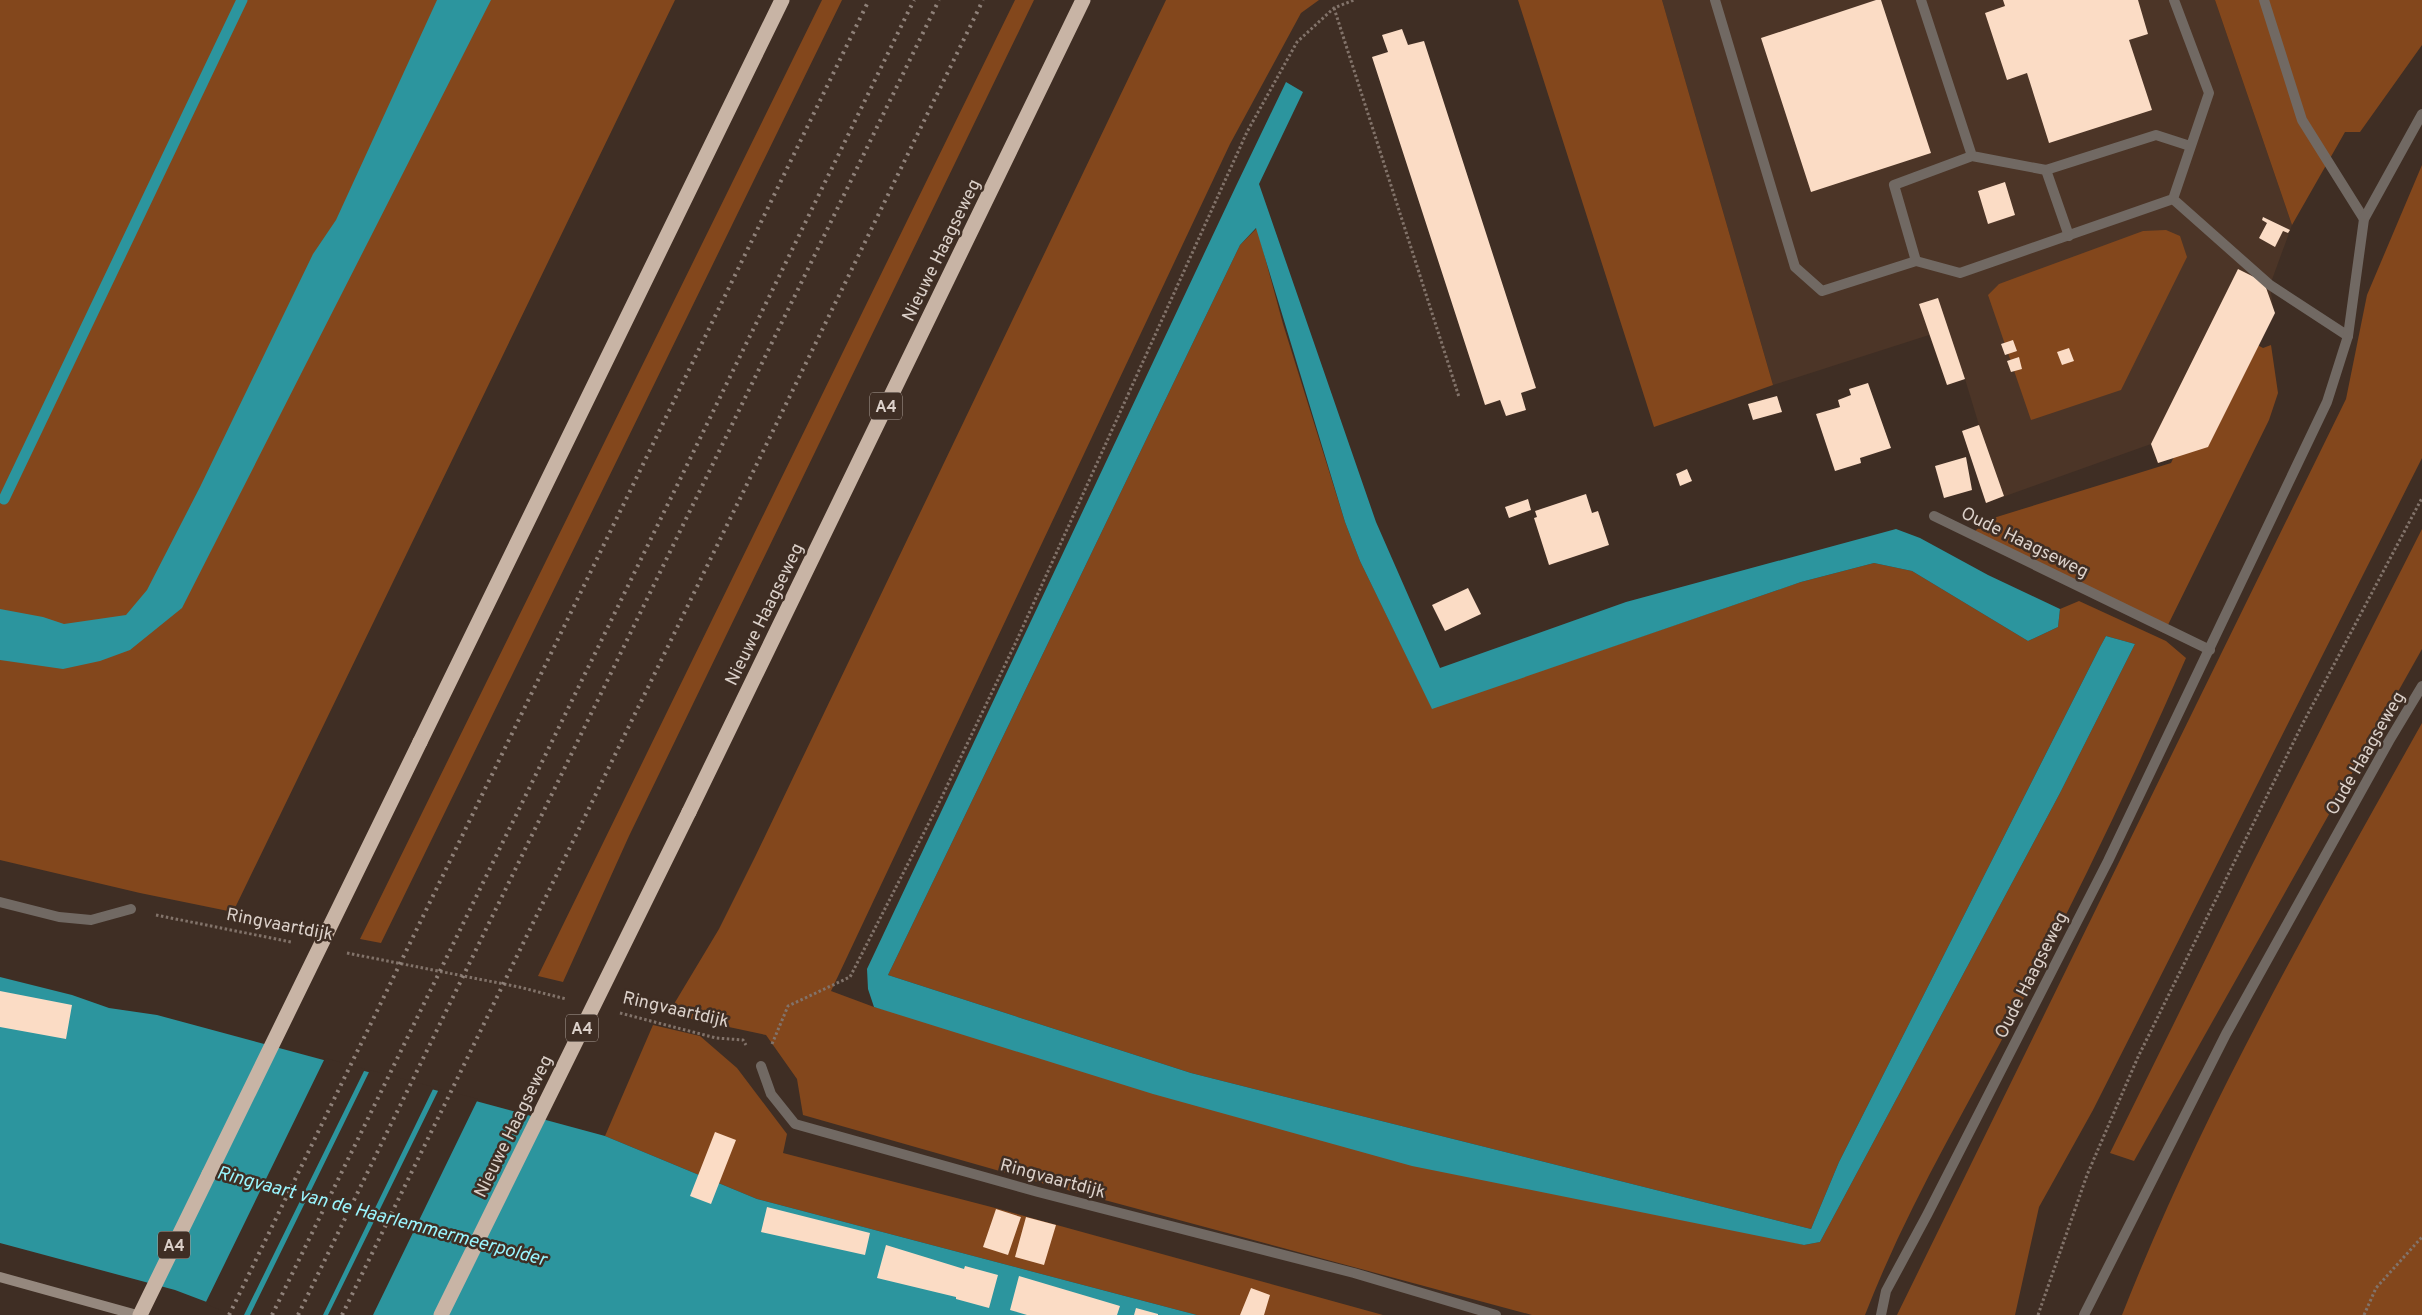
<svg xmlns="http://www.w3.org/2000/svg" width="2422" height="1315" font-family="Overpass,sans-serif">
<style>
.built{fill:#4c3527}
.green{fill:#83471c}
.water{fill:#2c959e}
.pier{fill:#3f2e24}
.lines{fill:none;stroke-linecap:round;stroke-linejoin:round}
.stream{stroke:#2c959e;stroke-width:11}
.building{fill:#fbdcc5}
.path{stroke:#82736a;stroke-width:3;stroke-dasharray:2.5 2.5;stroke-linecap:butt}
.lane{stroke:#716963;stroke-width:10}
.street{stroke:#716963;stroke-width:10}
.secondary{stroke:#95887e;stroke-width:10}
.highway{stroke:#c8b4a5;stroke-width:15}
.rail{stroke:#8f8179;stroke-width:4;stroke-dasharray:2.5 5;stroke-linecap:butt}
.highway-bridge{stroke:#c8b4a5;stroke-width:15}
.labels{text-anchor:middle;stroke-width:5;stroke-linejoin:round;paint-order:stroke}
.shield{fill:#3f2e24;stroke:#ada098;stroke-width:1}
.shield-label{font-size:16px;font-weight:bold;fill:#dcd1ca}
.street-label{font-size:18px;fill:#dcd1ca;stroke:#3f2e24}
.water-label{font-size:19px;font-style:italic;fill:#9af5fe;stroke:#3f2e24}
</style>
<rect width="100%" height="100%" fill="#3f2e24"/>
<!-- built -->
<path class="built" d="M1662,0H2215L2292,225L2270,285L2274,314L2208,447L2158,463L2151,444L1986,503L1962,431L1979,425L1965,379L1947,385L1929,335L1773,385Z"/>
<!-- green -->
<path class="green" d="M0,0H675L233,912L140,893L0,860Z
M822,0H842L381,943L360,939Z
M1015,0H1034L629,836L563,982L538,976Z
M1166,0H1319L1301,13L1230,144L831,991L874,1007L1804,1245L1820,1242L2060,793L2135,644L2106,636L2100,647L1839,1162L1811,1229L1191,1073L888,975L1240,245L1257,228L1283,324L1345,522L1360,561L1432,708L1801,582L1874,563L1912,571L2028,641L2058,627L2060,609L2079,601L2166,641L2186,658C2133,779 2076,898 2015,1015C1963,1114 1905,1211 1865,1315H1532L1045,1184L803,1115L797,1079L766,1035L668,1014L719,929L755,857Z
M1518,0H1662L1773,385L1654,427Z
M2215,0H2422V45L2360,132H2345L2292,225Z
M2422,165V458L2093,1110L2039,1207L2015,1315H1897L2346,399L2367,295Z
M2166,230L2180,236L2187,257L2121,390L2031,420L1988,295L1999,284L2143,231Z
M2233,332L2263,348L2271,345L2278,393L2269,420L2164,633L1972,534L1987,520L2171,463Z
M2422,529V649L2134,1161L2110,1153L2251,867Z
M2422,723V1315H2122C2203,1109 2314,916 2422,723Z
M653,1025L700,1036L737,1068L787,1134L783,1153L999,1209L1383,1315H1197L757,1199L605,1136Z"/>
<!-- water -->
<path class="water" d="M437,0H491L182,608L130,650L100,661L63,669L0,660V609L43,617L64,624L126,615L147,590L200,487L313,254L336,220Z
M1286,82L1303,92L1259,184L1376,522L1440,668L1626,602L1896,529L1920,538L1988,575L2060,609L2058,627L2028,641L1912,571L1874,563L1801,582L1432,709L1360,561L1345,522L1256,228L1240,245L888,975L1191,1073L1811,1229L1839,1162L2100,647L2106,636L2135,644L2060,793L1820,1242L1804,1245L1412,1166L1153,1094L874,1007L868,989L867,969L1236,186Z
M0,977L72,995L109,1008L157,1015L605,1136L757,1199L1197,1315H241L175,1290L0,1243Z"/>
<!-- pier -->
<path class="pier" d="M325,1058L365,1069L244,1315H234L205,1304Z
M370,1070L434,1087L323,1315H250Z
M439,1089L478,1099L373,1315H328Z"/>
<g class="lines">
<!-- stream -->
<path class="stream" d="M4,499L242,0"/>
</g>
<!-- building -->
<path class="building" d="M1876,0H1881L1931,153L1811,192L1761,38Z
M2003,0H2138L2148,34L2129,40L2152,110L2049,143L2027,73L2007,80L1985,13L2005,6Z
M1402,29L1408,45L1424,41L1536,388L1521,393L1526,410L1506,416L1500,400L1485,405L1372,57L1388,52L1382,35Z
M2005,182L2015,215L1988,224L1978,191Z
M2263,217L2290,230L2288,233L2283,231L2275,247L2259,238L2267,223L2262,220Z
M2238,269L2264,282L2275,313L2208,447L2158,463L2151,444Z
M1938,298L1965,379L1947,385L1919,304Z
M2013,340L2017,351L2005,355L2001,344Z
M2069,348L2074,361L2062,365L2057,352Z
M2019,357L2022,369L2011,372L2007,361Z
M1868,383L1891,448L1860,458L1861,463L1835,471L1816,414L1840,407L1838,400L1851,395L1849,389Z
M1777,396L1782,412L1753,420L1748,404Z
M1979,425L2004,496L1986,503L1962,431Z
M1966,457L1972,490L1944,498L1935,466Z
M1687,469L1692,481L1680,486L1676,474Z
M1586,494L1592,513L1598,511L1609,545L1549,565L1534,518L1537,517L1535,511Z
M1528,499L1531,510L1509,518L1505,507Z
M1468,588L1481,614L1445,631L1432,605Z
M0,991L72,1005L66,1039L0,1027Z
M715,1132L736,1140L711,1204L690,1196Z
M767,1207L870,1233L865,1255L761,1232Z
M996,1209L1021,1217L1008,1255L983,1247Z
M1026,1217L1056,1225L1044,1265L1015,1257Z
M886,1245L964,1269L965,1266L998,1275L989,1308L956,1299V1297L877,1278Z
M1019,1276L1120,1306L1117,1315H1027L1010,1310Z
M1251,1288L1270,1295L1264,1315H1240Z
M1136,1308L1158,1314V1315H1134Z"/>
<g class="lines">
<!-- path -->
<path class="path" d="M1334,8L1459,397
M156,915L291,942
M347,953L519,987L566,999
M620,1013L716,1038L743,1040L746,1045
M772,1044L788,1006L850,977L936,809L1016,642L1247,132L1297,42L1334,8L1354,0
M2038,1315L2087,1175L2138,1057L2302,725L2422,498
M2364,1315L2376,1288L2422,1237"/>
<!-- lane -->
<path class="lane" d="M1715,0L1795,267L1822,291L1916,261L1960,273L2173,199
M2264,0L2302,120L2364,219
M1972,156L2046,170L2156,135L2190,146
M2046,170L2069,236
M2173,199L2270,285L2348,336
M2173,199L2209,93L2174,0
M1916,261L1894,185L1972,156L1921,0
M1934,516L2210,650"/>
<!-- street -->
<path class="street" d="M0,902L59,917L91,920L131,909
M761,1066L771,1094L795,1124L1038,1192L1354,1273L1496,1315
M1881,1315L1886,1291L1927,1215L2108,861L2327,402L2348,336L2364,219L2422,114
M2084,1315L2226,1034L2389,741L2422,686"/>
<!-- secondary -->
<path class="secondary" d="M0,1277L137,1315"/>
<!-- highway -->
<path class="highway" d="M420,742L782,0
M689,812L1083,0
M140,1315L209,1174
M441,1315L476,1244"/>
<!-- rail -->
<path class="rail" d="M229,1315L869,0
M272,1315L914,0
M298,1315L939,0
M342,1315L983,0"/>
<!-- highway-bridge -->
<path class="highway-bridge" d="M209,1174L420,742
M476,1244L689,812"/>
</g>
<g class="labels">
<!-- shield labels -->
<g class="shield">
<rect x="870" y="392.5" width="32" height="27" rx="4"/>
<rect x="566" y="1014.5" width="32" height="27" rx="4"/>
<rect x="158" y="1231.5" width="32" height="27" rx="4"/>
</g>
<g class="shield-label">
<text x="886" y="412">A4</text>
<text x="582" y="1034">A4</text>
<text x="174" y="1251">A4</text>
</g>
<!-- street labels -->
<g class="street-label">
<text transform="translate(941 250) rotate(-64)" y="6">Nieuwe Haagseweg</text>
<text transform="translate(2025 542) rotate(26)" y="6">Oude Haagseweg</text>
<text transform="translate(764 614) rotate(-64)" y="6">Nieuwe Haagseweg</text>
<text transform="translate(2365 753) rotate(-60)" y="6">Oude Haagseweg</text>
<text transform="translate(280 924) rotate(11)" y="6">Ringvaartdijk</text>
<text transform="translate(2031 975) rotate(-63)" y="6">Oude Haagseweg</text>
<text transform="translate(676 1009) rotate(13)" y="6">Ringvaartdijk</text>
<text transform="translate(513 1126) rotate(-64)" y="6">Nieuwe Haagseweg</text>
<text transform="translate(1053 1178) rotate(15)" y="6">Ringvaartdijk</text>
</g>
<!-- water labels -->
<g class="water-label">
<text transform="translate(382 1215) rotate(15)" y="7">Ringvaart van de Haarlemmermeerpolder</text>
</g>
</g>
</svg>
